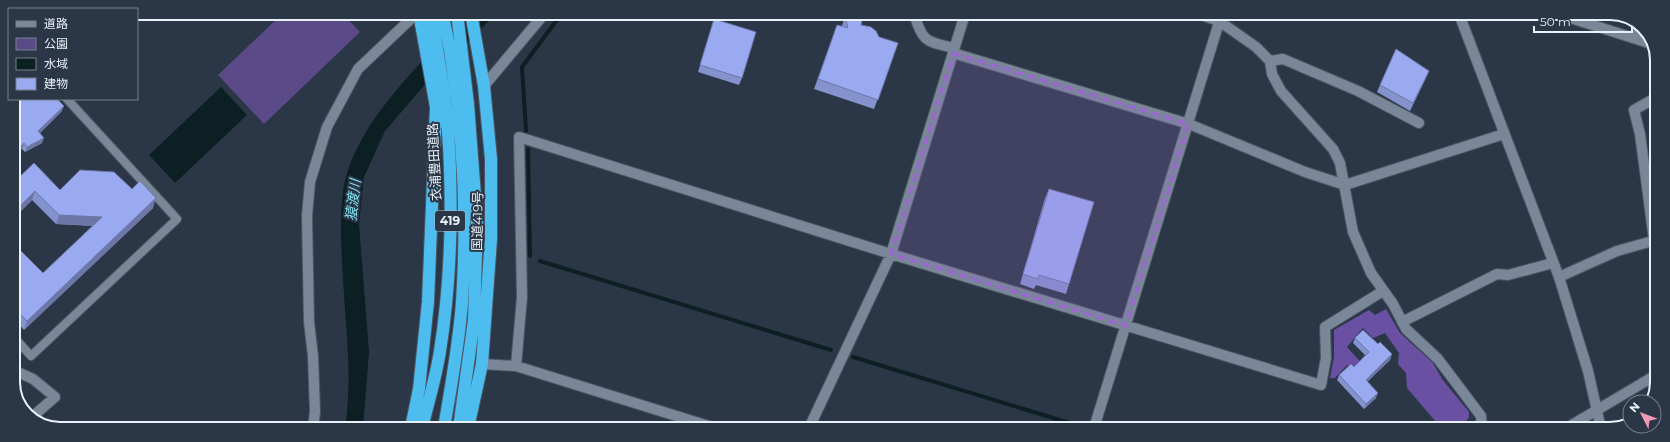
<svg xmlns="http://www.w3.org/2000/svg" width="1670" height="442" font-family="Montserrat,'Noto Sans JP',sans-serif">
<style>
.green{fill:#5b4a88}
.forest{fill:#6950a3}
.water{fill:#0c1f23}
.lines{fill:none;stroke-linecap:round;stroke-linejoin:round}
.stream{stroke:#0c1f23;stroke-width:4}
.lane-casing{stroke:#4b5662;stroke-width:10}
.street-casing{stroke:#4b5662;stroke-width:12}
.secondary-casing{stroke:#4b5662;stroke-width:12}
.highway-casing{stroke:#4b5662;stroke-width:14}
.lane{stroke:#798798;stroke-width:8}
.street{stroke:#798798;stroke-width:10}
.secondary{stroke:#798798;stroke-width:10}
.highway{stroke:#4dbdf0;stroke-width:12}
.wall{fill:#8492ce}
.shaded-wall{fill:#6c77a8}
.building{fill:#9aaaf0;stroke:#6c77a8}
.marked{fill:#9c67d1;fill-opacity:0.2;stroke:#9c67d1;stroke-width:3;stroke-dasharray:8 5;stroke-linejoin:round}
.labels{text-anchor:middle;stroke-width:4;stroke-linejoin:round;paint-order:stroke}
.shield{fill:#2b3746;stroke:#b0b9c4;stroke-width:1}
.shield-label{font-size:12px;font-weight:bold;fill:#e9f1fa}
.street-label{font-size:13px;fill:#e9f1fa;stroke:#2b3746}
.water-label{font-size:14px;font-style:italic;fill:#83e5f6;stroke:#2b3746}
.rim{fill:none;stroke:#e9f1fa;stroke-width:2}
</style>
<rect width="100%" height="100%" fill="#2b3746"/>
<!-- green -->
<path class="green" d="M283,13H342L360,32L264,124L218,75Z"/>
<!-- forest -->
<path class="forest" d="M1386,309L1400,333L1433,363L1442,379L1469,412V417L1461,429H1442L1407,388L1406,373L1398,364L1399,353L1385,333L1373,338L1363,328L1347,347L1367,369L1360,376L1347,365L1335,378H1330L1334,357V330L1369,310L1375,315Z"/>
<!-- water -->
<path class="water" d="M469,13H497L427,82L385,131L364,177L359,224L369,352L363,428H345C352,383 347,339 344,295C342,261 339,225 343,192C352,125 424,60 469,13Z
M221,87L247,115L175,183L149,155Z"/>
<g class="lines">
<!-- stream -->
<path class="stream" d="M526,131L522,67L562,13
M528,149L530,256
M540,261L831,350
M853,357L1086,428"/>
<defs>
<path id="lane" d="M13,336L31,356L177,219L67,99"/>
<path id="street" d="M914,14C923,43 926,41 954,48
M1198,14L1219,21L1256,47L1270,61L1272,74L1281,91L1333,149L1340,163L1353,232L1371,273L1393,304L1406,329L1438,359L1481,416L1482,429
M1633,38L1643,28
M953,53L1189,124L1305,172L1345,185L1504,134
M1270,61L1283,59L1358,91L1419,123
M484,86L545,13
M1654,240L1640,134L1634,110L1657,97
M1559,277L1617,251L1656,240
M1402,322L1497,274L1508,275L1553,263
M482,364L516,366L715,428
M516,366L522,297L519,137L891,254L1321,385L1326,358L1325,327L1383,291
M13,370L33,379L55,397L32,417
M313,428L315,412L313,356L309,322L307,216L310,182L327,127L358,69L417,13
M809,428L891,254L965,14
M1094,428L1221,16
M1565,429L1656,375"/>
<path id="secondary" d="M1459,14L1559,277L1588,371L1601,429
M1558,14L1652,44"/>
<path id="highway" d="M442,13C446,30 450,47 452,64C464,142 467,224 462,302C459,344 451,386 444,428
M457,13L468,104L477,222L474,320L459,428
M411,428L419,389L428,302L436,107L419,13
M422,428C428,403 436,377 440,351C449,294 452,228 450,170C449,117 440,65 431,13
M468,428L482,364L491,239V159L484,86L471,13"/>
</defs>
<!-- lane casing -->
<use href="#lane" class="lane-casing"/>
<!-- street casing -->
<use href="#street" class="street-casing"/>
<!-- secondary casing -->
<use href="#secondary" class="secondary-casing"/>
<!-- highway casing -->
<use href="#highway" class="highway-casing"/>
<!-- lane -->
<use href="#lane" class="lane"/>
<!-- street -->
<use href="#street" class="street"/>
<!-- secondary -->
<use href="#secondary" class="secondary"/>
<!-- highway -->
<use href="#highway" class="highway"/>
</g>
<!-- wall -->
<path class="wall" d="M845,16L861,25L879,37L898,43L874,109L814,89L837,25L842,26Z
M714,19L742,78L739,85L698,72Z
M1426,78L1410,111L1377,92L1380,85Z
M13,99L64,106L61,112L40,133L42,143L25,152L22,149Z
M13,183L60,190L132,189L153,208L24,330L13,318V253L43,273L93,226L56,224L32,200L13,219Z
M1049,189L1069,284L1066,294L1036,285L1034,289L1020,284L1045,198Z
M1355,338L1378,344L1392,354L1390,360L1367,382L1376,398L1364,409L1337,380L1339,375L1354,367L1365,355L1353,343Z"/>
<!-- shaded-wall -->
<path class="shaded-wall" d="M841,14H853L839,17Z
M1429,71L1426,78L1410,111L1413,103Z
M64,106L61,112L36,137L38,131Z
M44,138L42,143L25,152L27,147Z
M24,143L22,149L13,158V154Z
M35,191L32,200L13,219V213Z
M156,198L153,208L24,330L27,321Z
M59,215L102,217L99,226L56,224Z
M1392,354L1390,360L1364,385L1366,380Z
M1378,393L1376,398L1364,409L1366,404Z"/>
<!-- building -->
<path class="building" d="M845,16L862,21L861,25L871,27L876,31L879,37L898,43L878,100L818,79L837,25L848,28Z
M714,19L756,32L742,78L700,65Z
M1396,49L1429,71L1413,103L1380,85Z
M13,99H57L64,106L38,131L44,138L27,147L24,143L13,154Z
M34,163L60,190L80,170L114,172L132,189L140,181L156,198L27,321L13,306V253L18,248L43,273L102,217L59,215L35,191L13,213V183Z
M1049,189L1094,202L1069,284L1039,275L1038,279L1023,274Z
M1363,330L1378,344L1380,342L1392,354L1366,380L1378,393L1366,404L1339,375L1351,364L1354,367L1369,352L1355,338Z"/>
<!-- marked area -->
<path class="marked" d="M953,53L1189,124L1126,326L891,254Z"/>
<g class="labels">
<!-- shield labels -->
<rect class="shield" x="435" y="211" width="30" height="20" rx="3"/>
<g class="shield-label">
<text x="450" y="225">419</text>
</g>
<!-- street labels -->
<g class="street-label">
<text transform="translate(434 162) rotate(-93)" y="5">衣浦豊田道路</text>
<text transform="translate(477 221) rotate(-89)" y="5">国道419号</text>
</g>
<!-- water labels -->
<g class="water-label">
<text transform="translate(353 200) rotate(-83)" y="5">猿渡川</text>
</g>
</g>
<!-- crop -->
<path d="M0 0H1670V442H0ZM60 20H1610A40 40 0 0 1 1650 60V382A40 40 0 0 1 1610 422H60A40 40 0 0 1 20 382V60A40 40 0 0 1 60 20Z" fill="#2b3746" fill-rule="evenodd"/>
<path class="rim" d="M60 20H1610A40 40 0 0 1 1650 60V382A40 40 0 0 1 1610 422H60A40 40 0 0 1 20 382V60A40 40 0 0 1 60 20Z"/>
<!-- legend -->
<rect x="8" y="8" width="130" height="92" fill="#2b3746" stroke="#77818e"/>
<rect x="16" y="21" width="20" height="6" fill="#798798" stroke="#77818e"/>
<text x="44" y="28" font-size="12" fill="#e9f1fa">道路</text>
<rect x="16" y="38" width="20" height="12" fill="#5b4a88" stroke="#77818e"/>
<text x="44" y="48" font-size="12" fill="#e9f1fa">公園</text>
<rect x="16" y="58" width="20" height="12" fill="#0c1f23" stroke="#77818e"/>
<text x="44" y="68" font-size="12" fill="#e9f1fa">水域</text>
<rect x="16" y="78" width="20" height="12" fill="#9aaaf0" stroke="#77818e"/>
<text x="44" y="88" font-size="12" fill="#e9f1fa">建物</text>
<!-- north arrow -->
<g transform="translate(1642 414) rotate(312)"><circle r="19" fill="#2b3746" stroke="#77818e"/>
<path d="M0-3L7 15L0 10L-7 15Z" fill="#f09ab6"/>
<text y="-6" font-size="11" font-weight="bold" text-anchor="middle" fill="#e9f1fa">N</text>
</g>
<!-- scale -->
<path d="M1534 26v6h98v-6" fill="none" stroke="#e9f1fa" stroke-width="2"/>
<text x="1540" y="26" font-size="12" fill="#e9f1fa" stroke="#2b3746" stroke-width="3" paint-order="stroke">50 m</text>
</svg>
